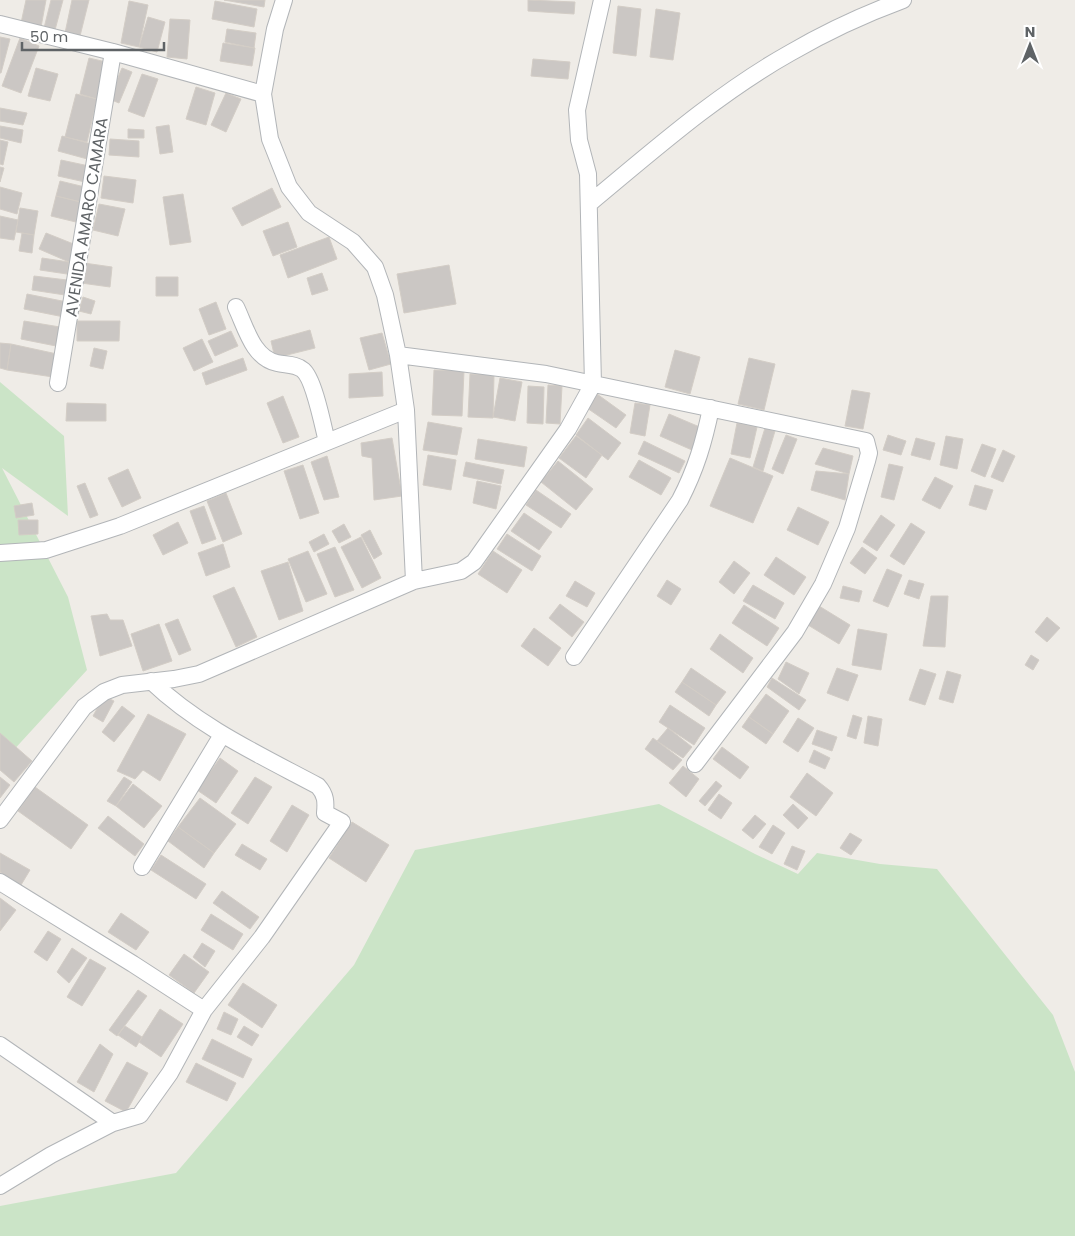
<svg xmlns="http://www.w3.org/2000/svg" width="1075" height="1236" font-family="Poppins,sans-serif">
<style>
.green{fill:#cbe4c7}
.building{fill:#cbc7c4;stroke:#d3cdc6}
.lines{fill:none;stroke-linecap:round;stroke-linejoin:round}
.minor-casing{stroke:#b2b5b8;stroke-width:18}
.minor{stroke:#fff;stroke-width:16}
.labels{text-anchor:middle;stroke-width:4.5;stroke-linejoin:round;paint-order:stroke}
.street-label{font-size:16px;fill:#5f6366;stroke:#fff}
</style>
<rect width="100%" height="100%" fill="#efece7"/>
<!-- green -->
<path class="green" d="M0,382L64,436L68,516L2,468L68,597L87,670L10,754L0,743Z
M659,804L755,854L798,874L817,853L880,864L937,869L1053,1015L1075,1072V1236H0V1206L176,1173L354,965L415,850Z"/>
<!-- building -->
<path class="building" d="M26,0H46L41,27L21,23Z
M51,0H63L55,30L44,28Z
M72,0H89L80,36L65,33Z
M224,0H265L264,7Z
M528,0L575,2L574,14L528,11Z
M129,1L148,5L139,47L121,43Z
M215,1L257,9L254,27L212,19Z
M618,6L641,9L636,56L613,53Z
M656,9L680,13L673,60L650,57Z
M148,17L165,22L157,52L139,47Z
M170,19L190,20L187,59L167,57Z
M227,29L256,33L254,48L225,42Z
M0,37L10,39L1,73H0Z
M20,38L39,46L21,93L2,86Z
M223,43L255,48L252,66L220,61Z
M89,58L106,62L97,99L80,94Z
M533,59L570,62L568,79L531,76Z
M36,68L58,74L50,101L28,96Z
M122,68L132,72L119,103L109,99Z
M142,74L158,79L144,117L128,111Z
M196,87L215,93L206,125L186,119Z
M226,93L241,99L226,132L211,125Z
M76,94L97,99L87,142L65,137Z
M0,108L27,113L23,125L0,121Z
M169,125L173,152L160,154L156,127Z
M0,126L23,130L21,143L0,138Z
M128,129L144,130V138H128Z
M62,136L95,145L91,160L58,151Z
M110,139L139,141V157L109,155Z
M0,140L8,142L3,165L0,164Z
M61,160L89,166L85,182L58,176Z
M0,167L4,168L0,182Z
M104,176L136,180L133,203L101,198Z
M60,181L89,188L85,203L56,196Z
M0,187L22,193L17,214L0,209Z
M272,188L281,207L242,226L232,208Z
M183,194L191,242L170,245L163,197Z
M56,196L85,203L80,223L51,216Z
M99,204L125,209L118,236L93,230Z
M20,208L38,211L34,235L16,232Z
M0,216L18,220L14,240L0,238Z
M288,222L297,247L273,256L263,231Z
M22,233L34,235L32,253L19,251Z
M46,233L76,245L69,262L39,249Z
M329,237L337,259L288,278L280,255Z
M42,258L69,262L67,274L40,270Z
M84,263L112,267L110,287L81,283Z
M449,265L456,304L404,313L397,274Z
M322,273L328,290L312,295L307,278Z
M34,276L67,280L65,295L32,290Z
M156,277H178V296H156Z
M27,294L67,302L64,317L24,309Z
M83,297L95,301L91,314L79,311Z
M216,302L226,329L209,335L199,309Z
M24,321L60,327L56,346L21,339Z
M77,321H120L119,341H77Z
M310,330L315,348L275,358L271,341Z
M231,331L238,346L215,356L208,341Z
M382,333L391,364L369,370L360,338Z
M202,339L213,362L194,371L183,348Z
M0,343L11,344L7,370L0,368Z
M11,344L57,354L53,377L7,370Z
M94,348L107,351L103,369L90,366Z
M675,350L700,357L690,394L665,387Z
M243,358L247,370L206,385L202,373Z
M749,358L775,364L764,410L738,404Z
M434,370L464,371L462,416L432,415Z
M382,372L383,396L349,398V374Z
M470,374L494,375L493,418L468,417Z
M500,378L522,382L515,421L493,417Z
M548,385L562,386L560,424L546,423Z
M528,386L544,387L543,424L527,423Z
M852,390L870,393L863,429L845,426Z
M597,394L626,415L616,428L587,408Z
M283,396L299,437L283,443L267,403Z
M67,403L106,404V421H66Z
M635,403L650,405L645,436L630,433Z
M669,414L702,428L692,450L660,436Z
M588,418L621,443L608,460L576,435Z
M428,422L462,428L457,455L423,450Z
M737,423L757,427L750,458L731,454Z
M765,428L775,431L763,471L753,467Z
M786,435L797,439L783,474L772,469Z
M888,435L906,441L901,455L883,450Z
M576,436L602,455L586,478L559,458Z
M946,436L963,439L957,469L940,465Z
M392,438L402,496L374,500L372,458L362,456L361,443Z
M916,438L935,443L930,460L911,455Z
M478,439L527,447L524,467L475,459Z
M644,441L685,461L679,473L638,454Z
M982,444L996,449L985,477L971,471Z
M823,448L853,456L849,474L815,464Z
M1003,450L1015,456L1003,482L991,477Z
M428,455L456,460L451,490L423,485Z
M327,456L339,497L324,500L311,462Z
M730,458L773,476L753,523L710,506Z
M639,460L671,478L661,495L629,477Z
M558,461L593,489L576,510L541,482Z
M466,462L504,470L501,484L463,476Z
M889,464L903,467L894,500L881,497Z
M303,465L319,513L300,519L284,471Z
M128,469L141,498L122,507L108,478Z
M816,471L849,474L845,500L811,490Z
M935,477L953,486L940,509L922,500Z
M477,481L501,486L496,509L473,503Z
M85,483L98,515L90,518L77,486Z
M975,485L993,490L986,510L969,505Z
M536,490L571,514L561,528L526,505Z
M226,493L242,534L223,542L207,501Z
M32,503L34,515L16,518L14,506Z
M204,506L216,539L202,544L190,511Z
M798,507L829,522L818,545L787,530Z
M524,513L552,532L539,550L511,531Z
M881,515L895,525L877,551L863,542Z
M18,520H38V534L19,535Z
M178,522L188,543L163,555L153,535Z
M911,523L925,532L904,565L890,556Z
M344,524L351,537L339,543L332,531Z
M370,530L382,554L374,559L361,535Z
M324,534L329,544L314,552L309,542Z
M507,534L541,556L532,571L497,549Z
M361,537L381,578L362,588L341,547Z
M223,544L230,567L206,576L198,553Z
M335,547L354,590L335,597L317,554Z
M862,547L877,558L865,574L850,563Z
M308,551L327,594L306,602L288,559Z
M493,551L522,570L507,593L478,574Z
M776,557L806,577L794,595L764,575Z
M734,561L750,573L734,594L719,582Z
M288,562L303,611L279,620L261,571Z
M887,569L902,575L888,607L873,601Z
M667,580L681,589L671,605L657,596Z
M909,580L924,584L919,599L904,594Z
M575,581L595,593L587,607L566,596Z
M753,585L784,603L775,619L743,601Z
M843,586L862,591L859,602L840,598Z
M234,587L257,637L236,647L213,596Z
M931,596H948L945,647L923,646Z
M560,604L584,622L572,637L549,618Z
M744,605L779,628L767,646L732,623Z
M819,606L850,625L839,644L808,625Z
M107,614L110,620H123L132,646L100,656L91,616Z
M1047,617L1060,628L1047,642L1035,632Z
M178,619L191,650L179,655L165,624Z
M159,624L172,661L143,671L131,634Z
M534,628L561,648L548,666L521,646Z
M858,629L887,634L881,670L852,665Z
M720,634L753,658L743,673L710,649Z
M1031,655L1039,660L1033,670L1025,665Z
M786,662L809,673L799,694L778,679Z
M691,668L726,692L716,705L682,682Z
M837,668L858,675L848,701L827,693Z
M920,669L936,674L925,705L909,700Z
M947,671L961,675L953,703L939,699Z
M772,678L806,700L799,710L767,687Z
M682,682L716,705L709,716L675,692Z
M766,694L789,711L773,734L749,717Z
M104,696L114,701L103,722L93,716Z
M670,705L705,728L694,745L659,722Z
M122,706L135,716L114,742L102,732Z
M148,714L186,734L160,781L143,770L135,779L117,771Z
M853,715L862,718L856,739L847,736Z
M868,716L882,719L878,746L864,743Z
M749,717L773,734L766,744L742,727Z
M798,718L814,728L798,752L783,742Z
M668,728L692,747L683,758L657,741Z
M817,730L837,737L832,751L812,744Z
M0,733L32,761L14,782L0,770Z
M653,738L682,760L673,770L645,749Z
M722,747L749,767L740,779L713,759Z
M814,750L830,758L825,769L809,762Z
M220,758L238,771L216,803L197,790Z
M683,766L699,779L686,797L669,783Z
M807,773L833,793L816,816L790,797Z
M0,777L10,785L0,798Z
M124,777L132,782L116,806L107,801Z
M255,777L272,787L248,824L231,813Z
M716,781L722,786L705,806L699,801Z
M133,784L162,806L144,828L116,806Z
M35,787L88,825L71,849L18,811Z
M719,794L732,803L721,819L708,810Z
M200,798L236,824L214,853L178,827Z
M793,804L808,818L798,829L783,815Z
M292,805L309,815L287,852L270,841Z
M755,815L766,824L753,839L742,830Z
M108,816L144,844L135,856L98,828Z
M352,822L389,845L366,882L329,858Z
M773,825L785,833L772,854L759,847Z
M178,827L214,853L204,868L168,841Z
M850,833L862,840L851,855L840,848Z
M242,844L267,859L260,870L235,855Z
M792,846L805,851L797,870L784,864Z
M0,853L30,870L21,885L0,872Z
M161,855L206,884L196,899L151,870Z
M222,891L259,917L250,929L213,903Z
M0,898L16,910L0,931Z
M121,913L149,932L136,950L108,932Z
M211,914L243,934L233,950L201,930Z
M48,931L61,939L47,961L34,952Z
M202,943L215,951L205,967L193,957Z
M72,948L87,958L69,983L57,972Z
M184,954L209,972L194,993L169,975Z
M90,959L106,968L82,1006L67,997Z
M243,983L277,1005L262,1028L228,1005Z
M138,990L147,996L117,1036L109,1030Z
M160,1009L183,1024L161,1057L139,1042Z
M224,1012L238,1019L231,1035L217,1029Z
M125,1026L142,1037L136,1047L118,1035Z
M244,1026L259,1035L252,1046L237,1037Z
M212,1039L252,1059L243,1078L202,1059Z
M100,1044L113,1054L94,1092L77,1082Z
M127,1062L148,1073L126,1112L105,1101Z
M196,1063L236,1083L227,1101L186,1082Z"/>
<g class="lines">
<defs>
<path id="minor" d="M284,0L275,29L263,94L270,139L289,187L309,213L353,242L375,267L385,295L398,355L406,410L414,581
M0,24L113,52L263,94
M590,203C654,150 717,94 790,53C826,32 865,14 903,0
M236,307C246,328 253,358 277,363C286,365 296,364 303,370C314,379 323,426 327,442
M398,355L546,374L866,441L869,453L867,461L847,528L823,584L795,632L695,764
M58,383L113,52
M0,553L46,550L120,526L406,410
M574,657L680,500C696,469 704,442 711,408
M0,820L84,707L104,692L122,685L174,679L199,674L414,581L461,571L474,562L568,429L593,384L588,174L579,140L577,110L602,0
M142,867L222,735
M0,882L133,964L204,1010
M0,1045L113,1123
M0,1186L51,1155L113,1123L140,1115L170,1073L204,1010L262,937L342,822L325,813C326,802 326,795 318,786C260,755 199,727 151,681"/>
</defs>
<!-- minor casing -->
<use href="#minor" class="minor-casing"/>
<!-- minor -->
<use href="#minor" class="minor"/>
</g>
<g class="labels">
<!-- street labels -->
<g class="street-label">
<text transform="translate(86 217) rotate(-81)" y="6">AVENIDA AMARO CAMARA</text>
</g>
</g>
<!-- north arrow -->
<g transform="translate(1030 45)" stroke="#ffffff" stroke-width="4" paint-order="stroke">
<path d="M0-4L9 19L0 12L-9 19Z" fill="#5f6366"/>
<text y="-8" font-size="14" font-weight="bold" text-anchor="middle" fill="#5f6366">N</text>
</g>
<!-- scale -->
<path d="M22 42v8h142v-8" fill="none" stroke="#5f6366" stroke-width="2.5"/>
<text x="30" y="42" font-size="15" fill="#5f6366" stroke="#ffffff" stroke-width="4" paint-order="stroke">50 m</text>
</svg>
